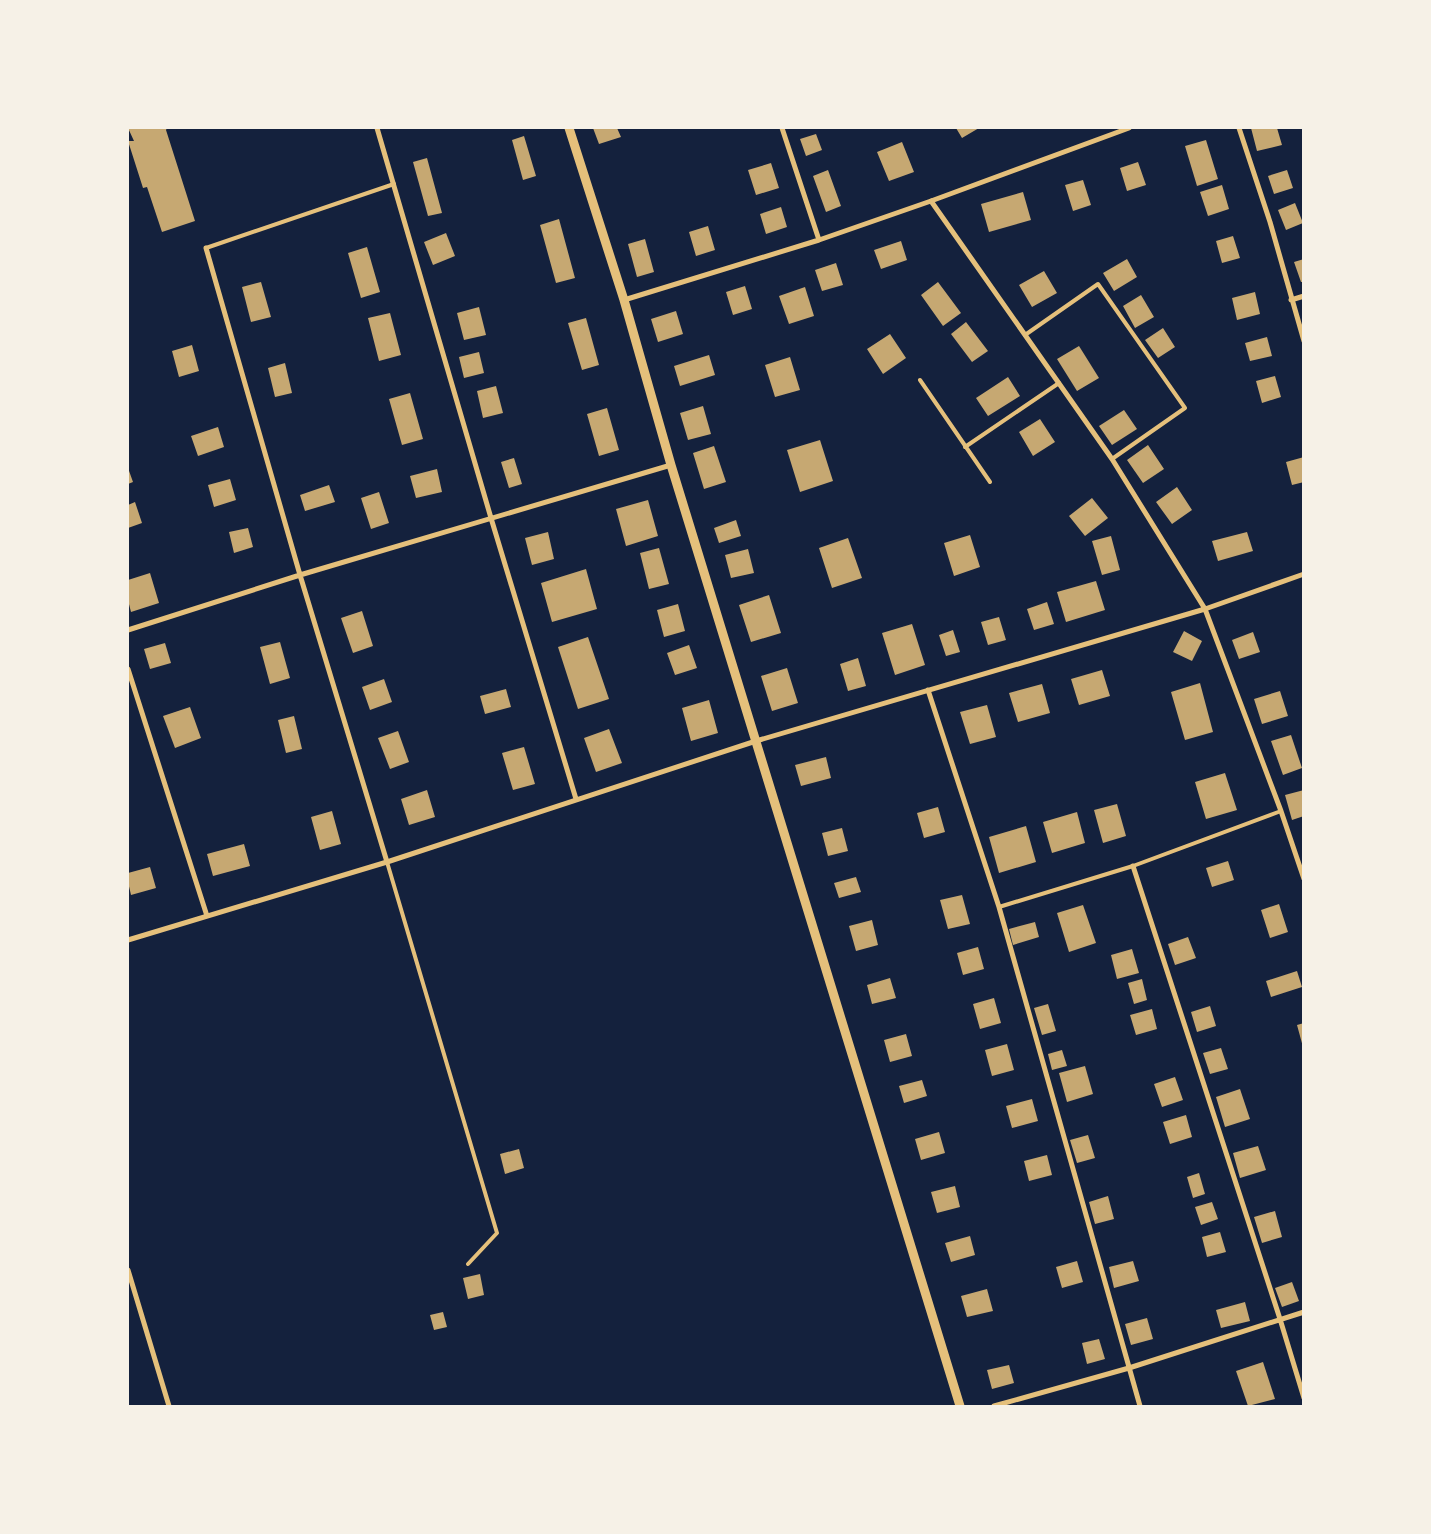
<svg xmlns="http://www.w3.org/2000/svg" width="1431" height="1534" font-family="'Roboto Condensed',sans-serif">
<style>
.building{fill:#c6a872}
.lines{fill:none;stroke-linecap:round;stroke-linejoin:round}
.service{stroke:#e5c07b;stroke-width:4}
.minor{stroke:#e5c07b;stroke-width:5}
.tertiary{stroke:#e5c07b;stroke-width:9}
</style>
<rect width="100%" height="100%" fill="#14213d"/>
<!-- building -->
<path class="building" d="M128,128H167L166,130L195,221L162,232L147,187L143,188L128,141H134Z
M593,128H617L621,137L599,144Z
M956,128H979L962,138Z
M1251,128H1277L1282,145L1257,151Z
M816,134L822,150L806,156L800,139Z
M524,136L536,176L523,180L512,140Z
M1206,140L1218,179L1197,186L1185,146Z
M902,142L914,172L889,181L877,152Z
M427,158L442,213L428,216L413,162Z
M1138,162L1146,185L1127,191L1120,168Z
M771,163L779,188L756,195L748,170Z
M828,170L841,206L826,212L813,176Z
M1287,170L1293,188L1274,194L1268,176Z
M1083,180L1091,205L1073,211L1065,185Z
M1222,185L1229,209L1208,216L1200,192Z
M1023,192L1031,220L989,232L981,204Z
M1295,203L1303,223L1286,230L1278,210Z
M781,207L787,227L766,234L760,214Z
M559,219L575,278L556,283L540,225Z
M708,226L715,250L696,256L689,232Z
M446,233L455,256L433,265L424,242Z
M1233,236L1240,258L1222,263L1216,241Z
M645,239L654,272L637,277L628,244Z
M901,241L907,260L881,269L874,250Z
M367,247L380,292L361,298L348,253Z
M1127,259L1137,277L1114,291L1103,273Z
M1304,259V282H1301L1294,262Z
M836,263L843,285L822,291L815,270Z
M1044,271L1057,293L1032,307L1019,285Z
M261,282L271,317L251,322L242,287Z
M938,282L961,313L943,326L921,295Z
M745,286L752,309L733,315L726,292Z
M805,287L814,316L789,324L779,296Z
M1255,292L1260,314L1237,320L1232,298Z
M1141,295L1154,317L1135,328L1123,306Z
M479,307L486,335L464,340L457,313Z
M676,311L683,334L658,342L651,319Z
M390,313L401,355L379,361L368,318Z
M586,318L599,365L582,370L568,323Z
M966,322L988,351L972,362L951,334Z
M1163,328L1175,347L1158,358L1145,340Z
M890,334L906,358L883,374L867,349Z
M1267,337L1272,356L1250,361L1245,343Z
M192,345L199,371L179,377L172,351Z
M1079,346L1099,378L1077,391L1057,359Z
M479,352L484,373L464,378L459,357Z
M709,355L715,375L680,386L674,366Z
M790,357L800,390L775,397L765,365Z
M285,363L292,393L275,397L268,368Z
M1275,376L1281,397L1262,403L1256,381Z
M1008,377L1020,396L988,416L976,398Z
M496,386L503,413L483,418L477,391Z
M410,393L423,439L402,445L389,399Z
M703,406L711,434L688,440L680,413Z
M607,408L619,450L599,456L587,414Z
M1124,410L1137,429L1112,445L1099,426Z
M1040,419L1055,442L1033,456L1019,432Z
M218,427L224,447L198,456L191,436Z
M820,440L833,481L800,492L787,450Z
M1148,445L1164,469L1143,483L1127,460Z
M714,446L726,482L704,489L693,453Z
M1304,457V482L1292,485L1286,462Z
M514,458L522,484L509,488L501,462Z
M128,468L133,482L128,484Z
M437,469L442,492L416,498L410,476Z
M230,479L236,500L214,507L208,485Z
M329,485L335,502L305,511L300,495Z
M1177,487L1192,510L1172,524L1156,502Z
M379,492L389,523L371,529L361,498Z
M1092,498L1108,518L1085,536L1069,516Z
M648,500L658,536L626,546L616,509Z
M135,502L142,523L128,528V505Z
M736,520L741,536L719,543L714,528Z
M248,528L253,547L234,553L229,532Z
M548,532L554,559L532,565L525,538Z
M1247,532L1253,551L1218,561L1212,541Z
M970,535L980,567L954,576L944,543Z
M1111,536L1120,570L1102,575L1092,541Z
M848,538L862,578L832,588L819,548Z
M659,548L669,584L649,589L640,553Z
M748,549L754,573L731,578L725,555Z
M586,569L597,609L552,622L541,583Z
M150,573L159,603L131,612L128,600V580Z
M1096,581L1105,610L1066,622L1057,592Z
M769,595L781,633L751,642L739,605Z
M1047,602L1054,624L1034,630L1027,609Z
M678,604L685,631L664,637L657,610Z
M362,611L373,646L353,653L341,618Z
M999,617L1006,640L988,645L981,622Z
M912,624L925,665L895,675L882,633Z
M953,630L960,652L946,656L939,635Z
M1184,631L1202,641L1192,661L1173,652Z
M1253,632L1260,652L1239,659L1232,640Z
M588,637L609,699L578,709L558,647Z
M280,642L290,678L270,684L260,647Z
M165,643L171,663L150,669L144,649Z
M689,645L697,668L675,675L667,653Z
M858,658L866,686L848,691L840,664Z
M787,668L798,703L772,711L761,676Z
M1102,670L1110,696L1079,705L1071,679Z
M384,679L392,702L370,710L362,687Z
M1200,683L1213,732L1185,740L1171,692Z
M1042,684L1050,713L1018,722L1009,693Z
M506,689L511,707L485,714L480,696Z
M1280,691L1288,716L1262,724L1254,699Z
M709,700L718,733L691,741L682,708Z
M987,705L996,737L970,744L960,712Z
M190,707L201,738L175,748L163,716Z
M294,716L302,749L286,753L278,720Z
M609,729L622,763L596,772L584,738Z
M398,731L409,762L390,769L378,738Z
M1291,735L1302,768L1283,775L1271,741Z
M524,747L535,784L513,790L502,753Z
M826,757L831,778L801,786L795,765Z
M1225,773L1237,810L1206,819L1195,782Z
M427,790L435,817L409,825L401,799Z
M1304,790V816L1292,820L1285,795Z
M1117,804L1126,836L1103,843L1094,810Z
M938,807L945,832L924,838L917,813Z
M332,811L341,844L320,850L311,817Z
M1077,812L1085,843L1052,853L1043,822Z
M1026,826L1036,862L999,873L989,837Z
M842,828L848,851L828,856L822,833Z
M244,844L250,866L213,876L207,854Z
M1228,861L1234,880L1212,887L1206,868Z
M150,867L156,888L131,895L128,882V873Z
M856,877L861,892L839,898L834,883Z
M962,895L970,924L948,929L940,900Z
M1279,904L1288,932L1270,938L1261,910Z
M1083,905L1096,943L1069,952L1057,913Z
M872,920L878,945L856,951L849,926Z
M1035,922L1039,937L1013,945L1009,929Z
M1188,937L1196,958L1175,965L1168,944Z
M978,947L984,969L963,975L957,953Z
M1132,949L1139,973L1117,979L1111,955Z
M1297,971L1302,987L1271,997L1266,981Z
M890,978L896,998L872,1004L867,985Z
M1142,979L1147,1000L1134,1004L1128,983Z
M994,998L1001,1023L980,1029L973,1004Z
M1048,1004L1056,1031L1042,1035L1034,1008Z
M1210,1006L1216,1026L1197,1032L1191,1012Z
M1152,1009L1157,1029L1136,1035L1130,1015Z
M1304,1023V1047H1303L1297,1025Z
M906,1034L912,1056L890,1062L884,1040Z
M1007,1044L1014,1070L992,1076L985,1050Z
M1221,1048L1228,1069L1210,1074L1203,1053Z
M1062,1050L1067,1066L1052,1070L1048,1054Z
M1085,1066L1093,1094L1067,1102L1059,1073Z
M1175,1077L1183,1100L1162,1107L1154,1084Z
M922,1080L927,1096L904,1103L899,1086Z
M1240,1089L1250,1119L1225,1127L1216,1097Z
M1032,1099L1038,1121L1012,1128L1006,1106Z
M1186,1115L1192,1137L1170,1144L1163,1122Z
M939,1132L945,1153L921,1160L915,1139Z
M1088,1135L1095,1158L1077,1163L1070,1140Z
M1258,1146L1266,1170L1240,1178L1233,1153Z
M519,1149L524,1168L505,1174L500,1154Z
M1047,1155L1052,1175L1029,1181L1024,1161Z
M1199,1173L1205,1194L1193,1198L1187,1177Z
M955,1186L960,1207L937,1213L931,1192Z
M1108,1196L1114,1219L1095,1224L1089,1202Z
M1212,1202L1218,1219L1201,1225L1195,1207Z
M1275,1211L1282,1237L1262,1243L1254,1217Z
M1220,1232L1226,1252L1207,1257L1202,1237Z
M970,1236L975,1255L951,1262L945,1243Z
M1077,1261L1083,1282L1062,1288L1056,1267Z
M1133,1261L1139,1281L1114,1288L1109,1267Z
M480,1274L484,1295L468,1299L463,1278Z
M1292,1282L1299,1301L1282,1307L1275,1288Z
M987,1289L993,1311L967,1317L961,1296Z
M1245,1302L1250,1321L1221,1328L1216,1310Z
M443,1312L447,1327L434,1330L430,1315Z
M1147,1318L1153,1339L1131,1345L1125,1324Z
M1099,1339L1105,1359L1087,1364L1082,1343Z
M1263,1362L1275,1399L1248,1406L1236,1371Z
M1009,1365L1014,1383L992,1389L987,1370Z"/>
<g class="lines">
<!-- service -->
<path class="service" d="M206,248L394,184
M1025,335L1098,284L1185,408L1112,459
M920,380L990,482
M965,447L1059,383
M387,862L497,1233L468,1264
M999,907L1133,866L1281,811"/>
<!-- minor -->
<path class="minor" d="M377,128L491,518L576,799
M782,128L819,240
M1239,128L1270,222L1304,341
M931,201L1112,459L1205,609L1281,811L1304,879
M206,248L300,575L387,862
M624,300L819,240L931,201L1129,128
M1291,300L1304,296
M128,630L300,575L671,465
M128,669L207,916
M928,690L999,907L1140,1406
M1133,866L1280,1319L1304,1398
M128,940L387,862L756,741L1205,609L1304,574
M128,1270L169,1406
M994,1406L1129,1368L1304,1312"/>
<!-- tertiary -->
<path class="tertiary" d="M569,128L624,300L671,465L960,1406"/>
</g>
<!-- border -->
<rect width="1431" height="1534" fill="none" stroke="#f6f1e7" stroke-width="258"/>
</svg>
